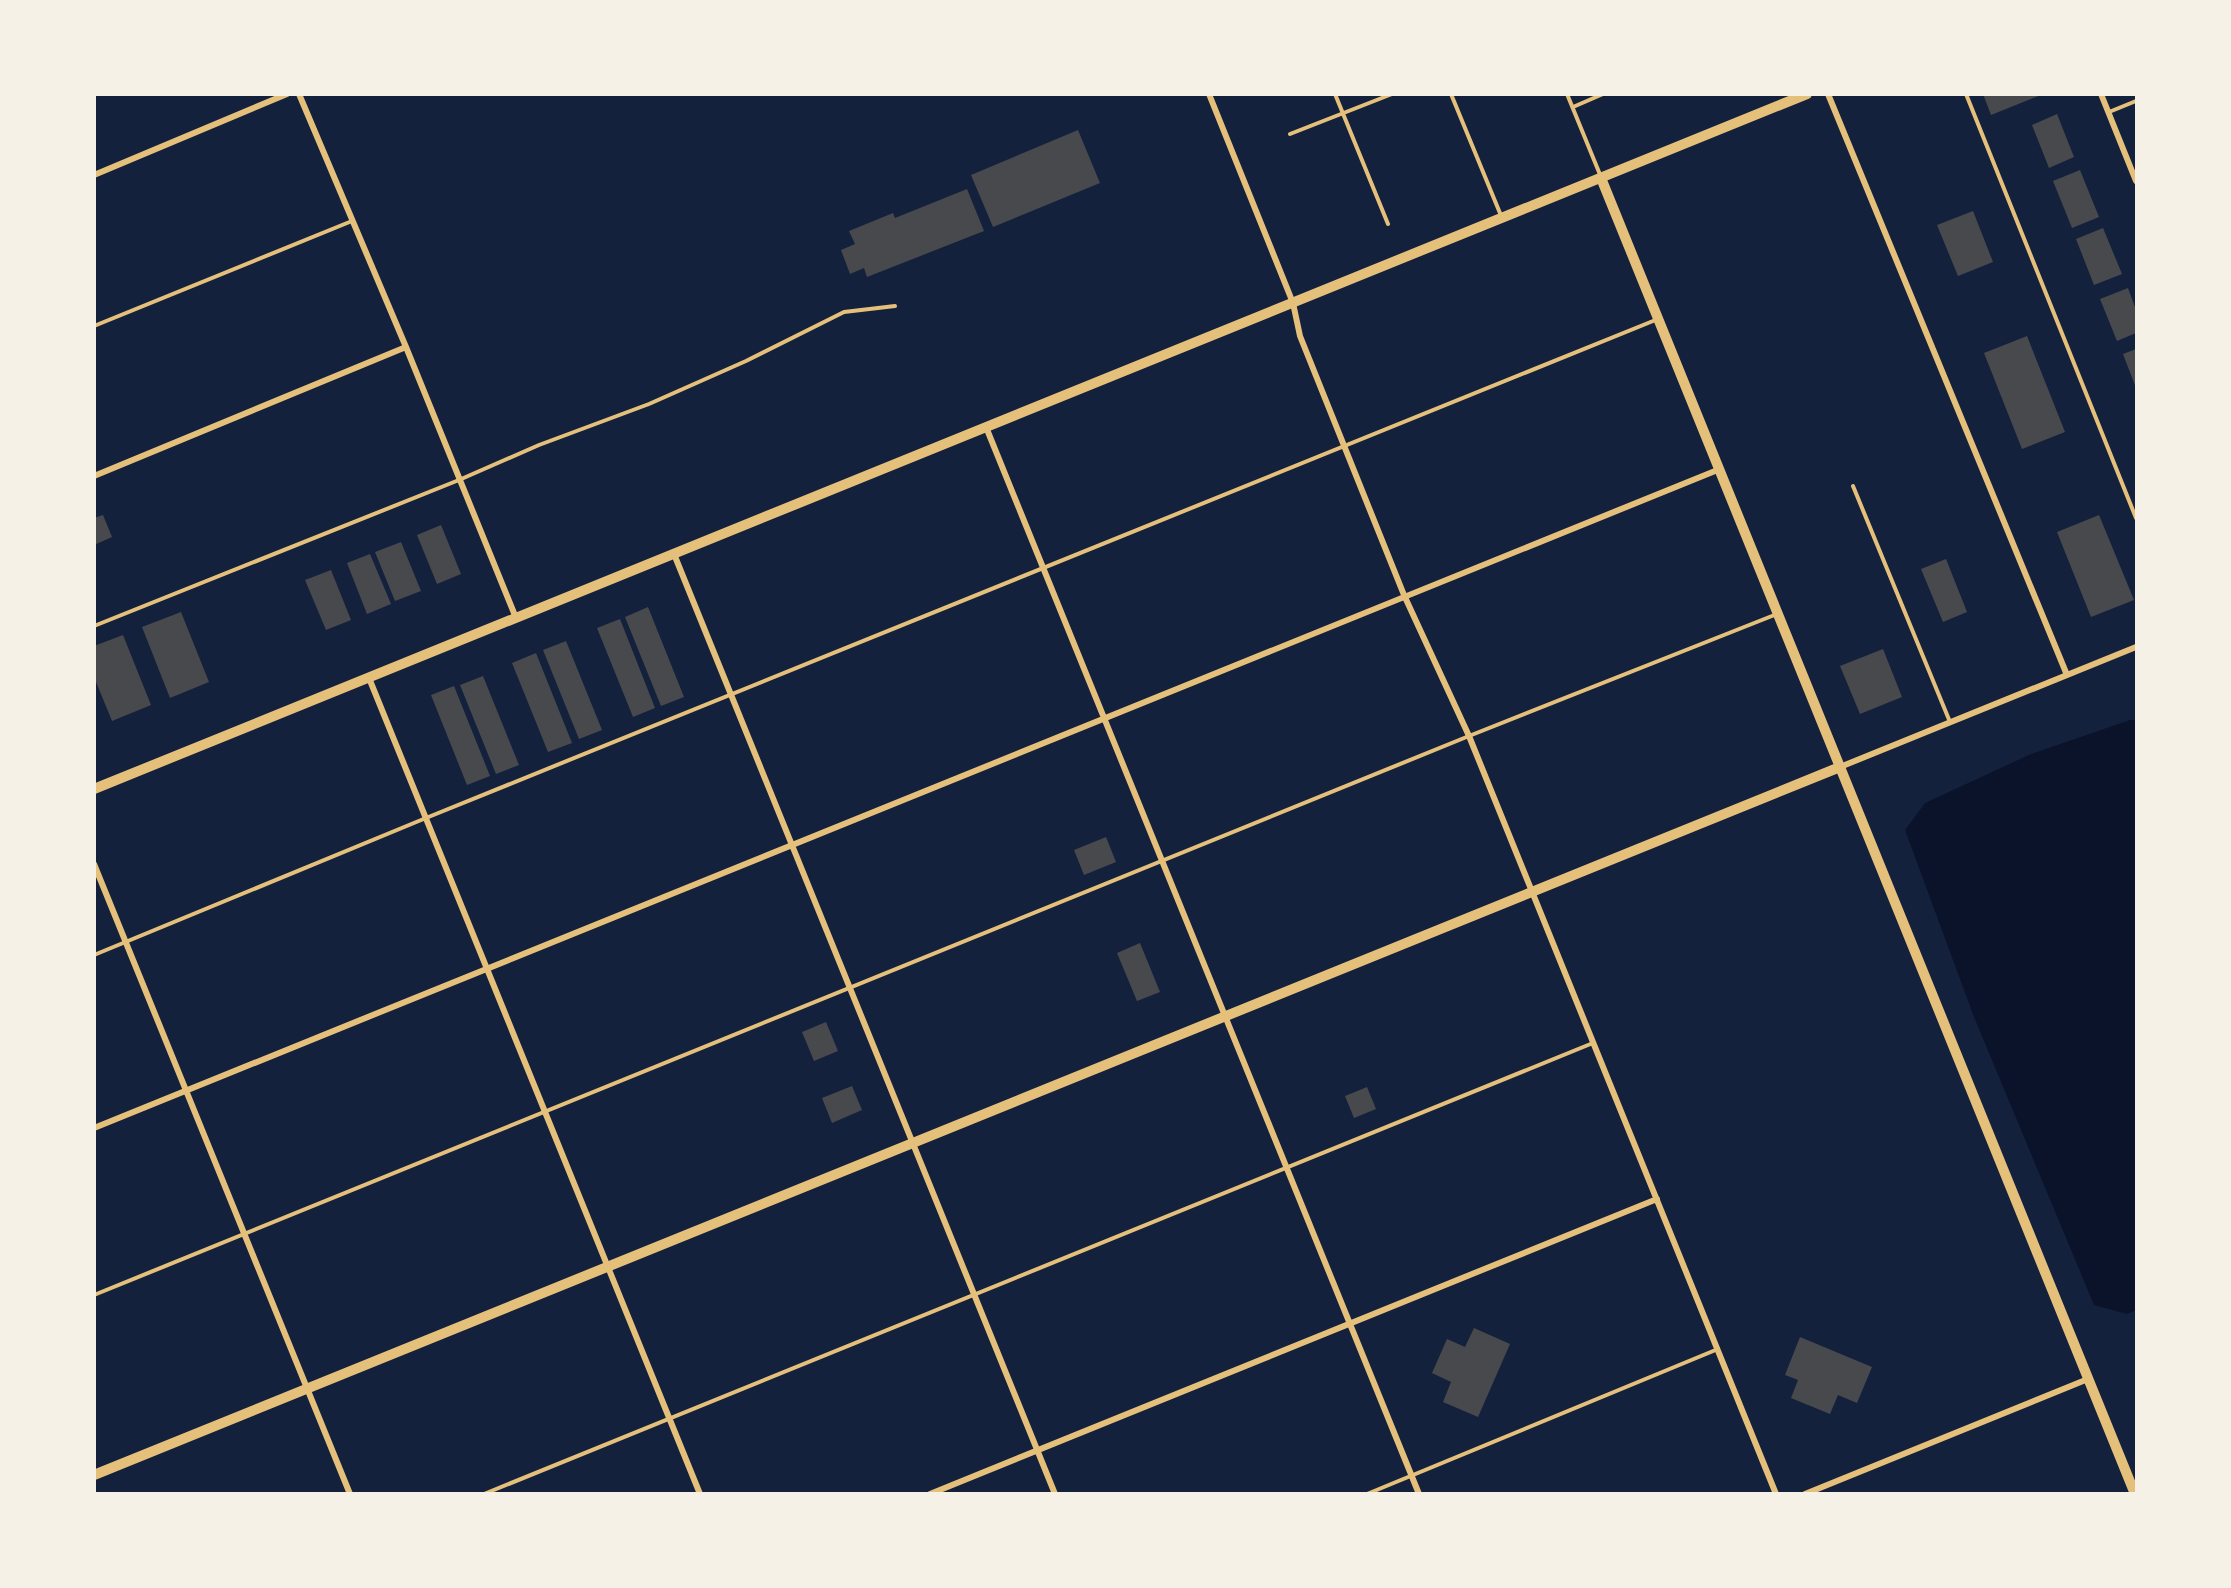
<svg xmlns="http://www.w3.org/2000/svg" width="2231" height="1588" font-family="Figtree,sans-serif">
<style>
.water{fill:#0b132b}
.building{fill:#48494c}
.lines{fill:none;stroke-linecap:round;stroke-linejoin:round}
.service{stroke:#e5c07b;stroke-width:4}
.minor{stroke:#e5c07b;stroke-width:6}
.tertiary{stroke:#e5c07b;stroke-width:10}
</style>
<rect width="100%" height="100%" fill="#14213d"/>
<!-- water -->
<path class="water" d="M2130,720H2136V1310L2127,1314L2094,1305L1974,1017L1905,830L1925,803L2031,754Z"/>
<!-- building -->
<path class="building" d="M1983,94H2041V95L1991,115Z
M2057,114L2074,157L2049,168L2032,125Z
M1078,130L1100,183L993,227L971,175Z
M2080,170L2099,217L2072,228L2053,181Z
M967,189L984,231L867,277L864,268L850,274L841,250L855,244L849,231L893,213L895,218Z
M1973,211L1993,262L1958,276L1937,225Z
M2103,228L2122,274L2094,285L2076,239Z
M2128,288L2136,310V333L2117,341L2100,299Z
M2027,336L2065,432L2022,449L1984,353Z
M2136,349V388L2123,354Z
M103,515L112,537L94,545V518Z
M2099,515L2134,600L2091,617L2057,532Z
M441,525L461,574L437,584L417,535Z
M401,542L421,591L395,601L375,552Z
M370,554L391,604L367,614L347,563Z
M1946,559L1967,612L1943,622L1921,569Z
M331,570L351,620L326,630L305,580Z
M648,607L684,697L661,706L625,617Z
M181,612L209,682L170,698L142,627Z
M620,619L655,708L633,717L597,628Z
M123,635L151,705L112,721L94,677V646Z
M566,641L602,730L579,739L543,650Z
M1883,649L1902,697L1860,714L1840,666Z
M536,653L572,743L548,752L512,663Z
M483,676L519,765L496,774L460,685Z
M454,686L490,776L467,785L431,695Z
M1106,837L1116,862L1084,875L1074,850Z
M1140,943L1160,992L1137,1001L1117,953Z
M826,1022L838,1051L814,1061L802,1032Z
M852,1086L862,1110L832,1123L822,1098Z
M1367,1087L1376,1109L1354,1118L1345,1096Z
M1474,1328L1510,1344L1478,1417L1443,1402L1451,1382L1432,1373L1447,1339L1465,1347Z
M1800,1337L1872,1367L1857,1403L1838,1395L1830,1414L1791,1398L1798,1380L1785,1375Z"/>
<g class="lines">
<!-- service -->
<path class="service" d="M1335,94L1388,224
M1451,94L1502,218
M1567,94L1601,177
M1966,94L2136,518
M1573,107L1603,94
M2109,112L2136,101
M1290,134L1392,94
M94,326L352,221
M1853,486L1950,722
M94,626L459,480L539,445L649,404L746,361L844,312L895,306
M94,955L426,818L1658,319
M94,1295L1469,736L1777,614
M484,1494L1593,1043
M1367,1494L1718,1349"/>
<!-- minor -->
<path class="minor" d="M299,94L406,347L516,618
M1209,94L1293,303L1300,336L1404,595L1469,736L1776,1494
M1828,94L2067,675
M2101,94L2136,181
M94,175L287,94
M986,427L1419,1494
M94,476L406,347
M674,554L1055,1494
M369,678L700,1494
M1840,767L2136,647
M94,864L350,1494
M94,1128L1720,469
M930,1494L1657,1199
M1805,1494L2088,1379"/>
<!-- tertiary -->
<path class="tertiary" d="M1601,178L2135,1494
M94,789L1807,94
M94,1475L1840,767"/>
</g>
<!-- border -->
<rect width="2231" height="1588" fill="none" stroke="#f6f1e7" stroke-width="192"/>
</svg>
